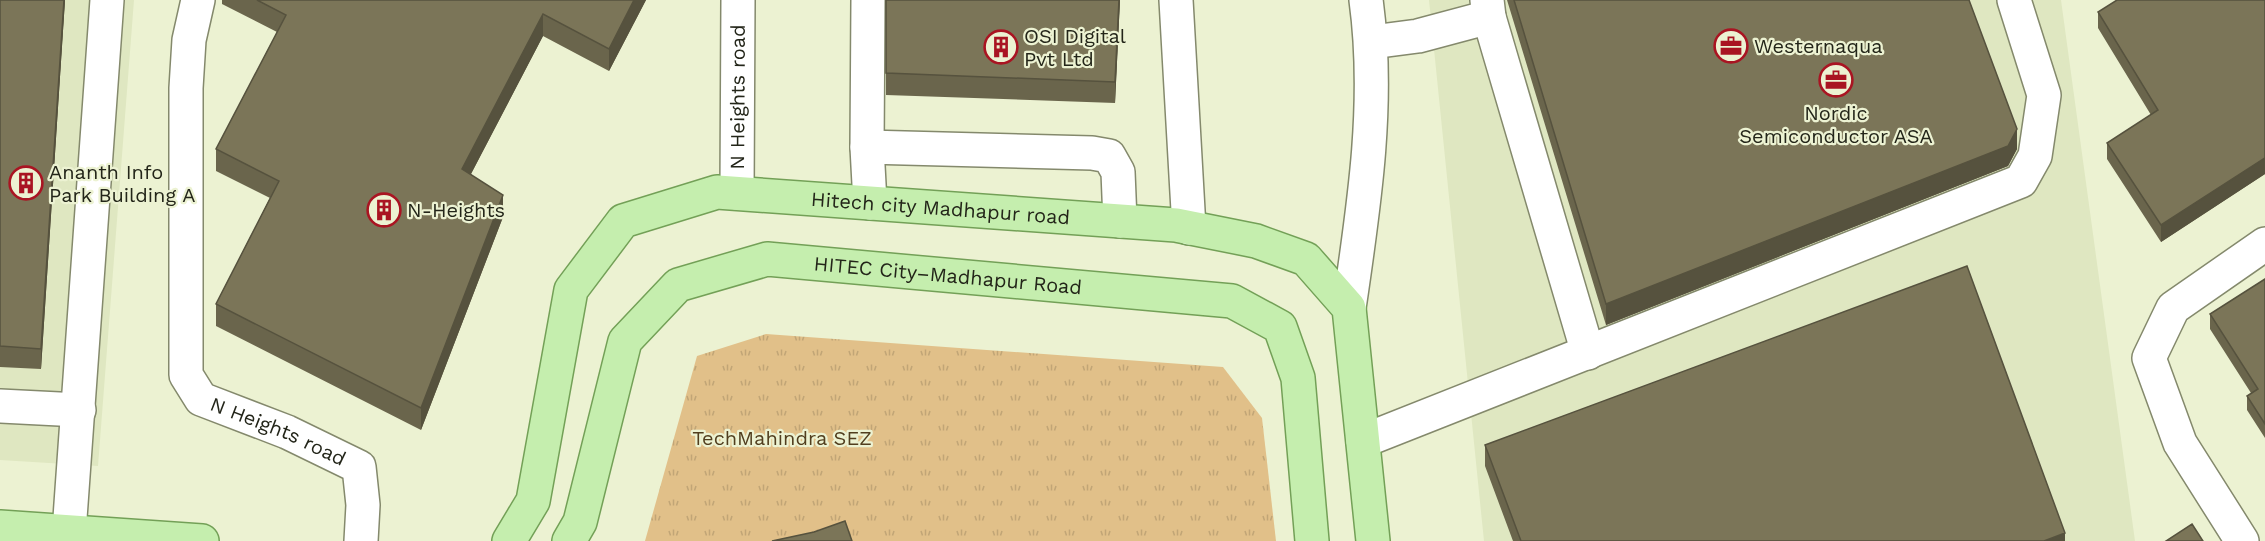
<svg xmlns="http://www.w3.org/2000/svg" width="2265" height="541" font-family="'Work Sans',sans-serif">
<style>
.built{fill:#dfe7c1}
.grass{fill:url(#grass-tufts)}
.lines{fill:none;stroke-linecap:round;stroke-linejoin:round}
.minor-casing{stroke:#84896c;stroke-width:36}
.major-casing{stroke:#73a057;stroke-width:36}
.minor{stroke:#fff;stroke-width:33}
.major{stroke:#c5eeae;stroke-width:33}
.wall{fill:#6a654c}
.shaded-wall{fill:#56523e}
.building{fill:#7b7558;stroke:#56523e;stroke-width:1.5}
.labels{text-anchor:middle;stroke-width:4.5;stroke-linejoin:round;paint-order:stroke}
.poi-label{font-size:20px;fill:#232519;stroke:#ecf2d2;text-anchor:start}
.street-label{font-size:20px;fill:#232519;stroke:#ecf2d2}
.park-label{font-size:20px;fill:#513e1e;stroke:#ecf2d2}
</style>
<defs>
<pattern id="grass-tufts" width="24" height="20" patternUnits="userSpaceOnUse" patternTransform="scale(1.5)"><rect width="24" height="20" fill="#e1c089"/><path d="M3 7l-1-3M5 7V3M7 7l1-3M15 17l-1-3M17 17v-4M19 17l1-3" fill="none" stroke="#c1a576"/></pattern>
</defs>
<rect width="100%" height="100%" fill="#ecf2d2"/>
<!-- built -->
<path class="built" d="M0,0H134L98,466L0,460Z
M1429,0H2061L2135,541H1484Z"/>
<!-- grass -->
<path class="grass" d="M766,334L1223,367L1262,418L1276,541H645L697,356Z"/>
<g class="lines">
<defs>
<g id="minor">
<path id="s1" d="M198,0L189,40L186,88V375L201,399L287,432L359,467L363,505L361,541"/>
<path d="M868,0L867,147L870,203"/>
<path d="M1176,0L1189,228"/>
<path d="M1489,17L1588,353"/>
<path d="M1372,42L1418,36L1489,17L1487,0"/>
<path d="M867,147L1092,153L1109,156L1118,172L1120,221"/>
<path id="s2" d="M737,193L738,0"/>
<path d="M1349,308C1364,206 1380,102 1366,0"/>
<path d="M0,406L79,410"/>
<path d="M1363,441L2021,181L2035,156L2044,95L2014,0"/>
<path d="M69,532L107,0"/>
<path d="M2242,541L2180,443L2149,358L2173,308L2265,244"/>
</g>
<g id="major">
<path d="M0,527L202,541"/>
<path id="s3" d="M509,541L533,501L571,290L623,221L717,192L1176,225L1256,241L1306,259L1349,308L1373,541"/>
<path id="s4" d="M569,541L580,522L625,341L678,285L767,259L1232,301L1280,327L1298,378L1312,541"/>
</g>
</defs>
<!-- minor casing -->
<use href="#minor" class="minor-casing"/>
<!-- major casing -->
<use href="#major" class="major-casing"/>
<!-- minor -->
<use href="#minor" class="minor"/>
<!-- major -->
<use href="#major" class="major"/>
</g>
<!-- wall -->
<path class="wall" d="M0,0H65L41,369L0,367Z
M222,0H646L609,71L543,36L471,174L503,217L421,430L216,326V304L270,198L216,171V149L277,32L222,4Z
M886,0H1120L1115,103L886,95Z
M1507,0H1969L2017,149L2008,166L1606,325Z
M2265,0V174L2161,242L2107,159V143L2151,115L2098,28V12Z
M2265,279V438L2247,410V396L2251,393L2210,329V314Z
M1485,445L2065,541H1513L1485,466Z"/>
<!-- shaded-wall -->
<path class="shaded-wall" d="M64,0H65L41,369V349Z
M634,0H646L609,71V49Z
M1119,0H1120L1115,103V82Z
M543,14V36L462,191V169Z
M2017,129V149L2008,166L1606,325V304Z
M2265,158V174L2161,242V225Z
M503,195V217L421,430V408Z
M2065,533V541H2044Z"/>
<!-- building -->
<path class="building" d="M0,0H64L41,349L0,346Z
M257,0H634L609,49L543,14L462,169L503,195L421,408L216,304L279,181L216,149L286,15Z
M886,0H1119L1115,82L886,73Z
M1514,0H1969L2017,129L2008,146L1606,304Z
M2117,0H2265V158L2161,225L2107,143L2158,110L2098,12Z
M1967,266L2065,533L2044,541H1521L1485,445Z
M2265,279V424L2247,396L2258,389L2210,314Z
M845,521L852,541H772L814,532Z
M2192,524L2203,541H2166Z"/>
<!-- icons -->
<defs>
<symbol id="office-ring" viewBox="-11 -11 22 22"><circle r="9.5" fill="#ecf2d2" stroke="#a91422" stroke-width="1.5"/><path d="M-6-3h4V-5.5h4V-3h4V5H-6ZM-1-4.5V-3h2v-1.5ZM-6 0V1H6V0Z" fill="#a91422"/></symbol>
<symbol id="building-ring" viewBox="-11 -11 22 22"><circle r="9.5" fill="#ecf2d2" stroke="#a91422" stroke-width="1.5"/><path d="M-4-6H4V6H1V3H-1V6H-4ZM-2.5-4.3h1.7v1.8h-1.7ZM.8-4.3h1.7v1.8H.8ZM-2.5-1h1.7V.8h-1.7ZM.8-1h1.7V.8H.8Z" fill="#a91422"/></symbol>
</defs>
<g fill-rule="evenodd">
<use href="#office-ring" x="1712" y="27" width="38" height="38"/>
<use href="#building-ring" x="982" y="28" width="38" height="38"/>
<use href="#office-ring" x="1817" y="61" width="38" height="38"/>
<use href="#building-ring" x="7" y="164" width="38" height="38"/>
<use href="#building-ring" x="365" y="191" width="38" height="38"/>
</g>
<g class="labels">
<!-- poi labels -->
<g class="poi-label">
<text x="1024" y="43">OSI Digital<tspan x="1024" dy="23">Pvt Ltd</tspan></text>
<text x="1754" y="53">Westernaqua</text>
<text x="1836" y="120" text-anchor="middle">Nordic<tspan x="1836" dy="23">Semiconductor ASA</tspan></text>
<text x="49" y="179">Ananth Info<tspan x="49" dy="23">Park Building A</tspan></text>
<text x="407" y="217">N-Heights</text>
</g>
<!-- street labels -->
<g class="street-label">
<text dy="7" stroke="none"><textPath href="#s2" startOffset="96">N Heights road</textPath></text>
<text dy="7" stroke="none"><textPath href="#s3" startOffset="670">Hitech city Madhapur road</textPath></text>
<text dy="7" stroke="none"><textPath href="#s4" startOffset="560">HITEC City–Madhapur Road</textPath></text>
<text dy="7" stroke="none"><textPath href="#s1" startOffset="488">N Heights road</textPath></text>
</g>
<!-- park labels -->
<g class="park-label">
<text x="782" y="445">TechMahindra SEZ</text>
</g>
</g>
</svg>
